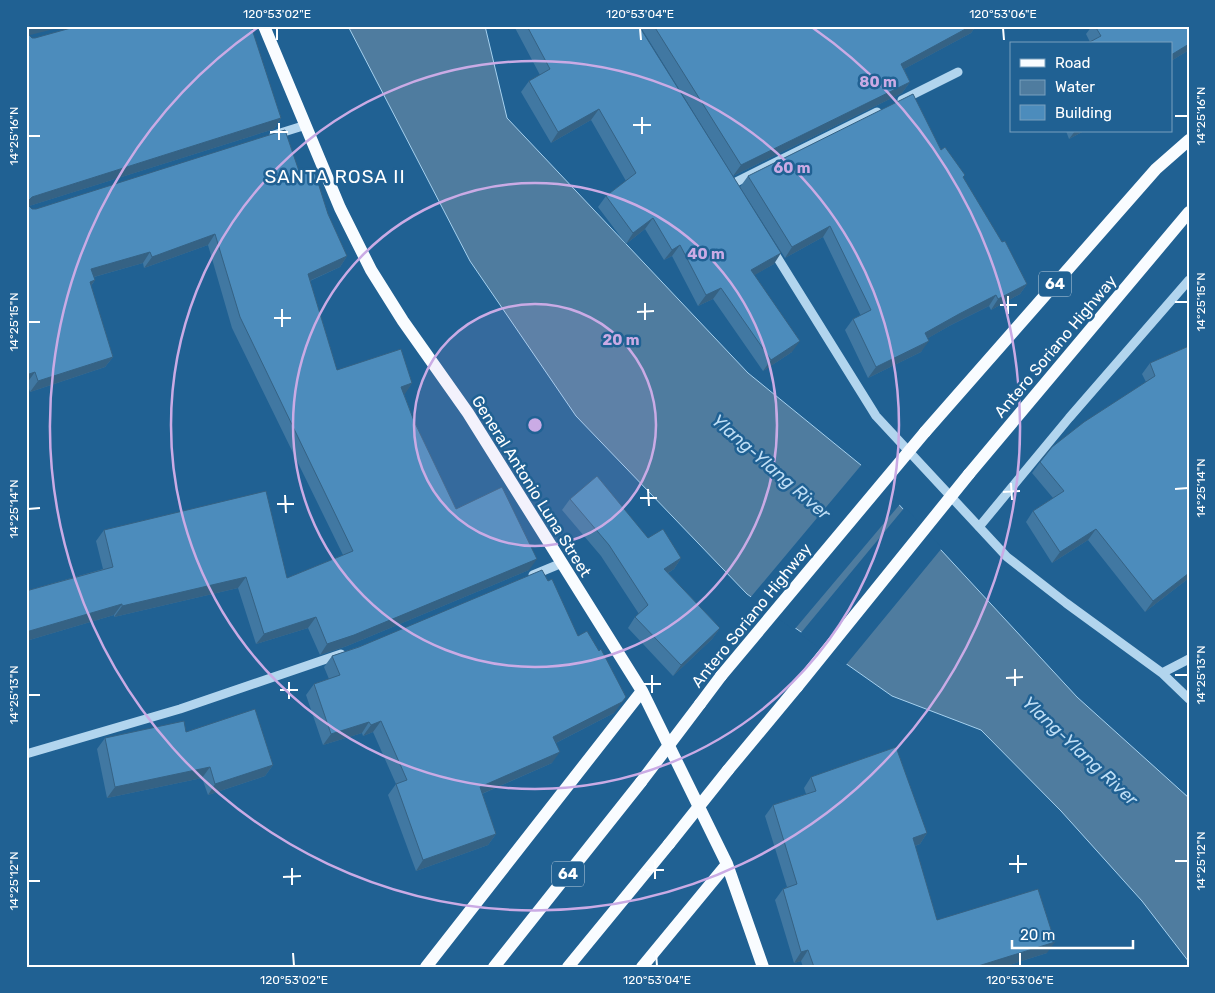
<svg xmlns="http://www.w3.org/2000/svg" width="1215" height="993" font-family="Rubik,sans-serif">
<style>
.water{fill:#4f7c9f;stroke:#a6d1ef}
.pier{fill:#206193}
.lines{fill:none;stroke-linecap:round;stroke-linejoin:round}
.minor{stroke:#b2d5ee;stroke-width:9}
.major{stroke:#f9fcff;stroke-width:12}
.major-bridge{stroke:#f9fcff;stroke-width:12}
.wall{fill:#4178a2}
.shaded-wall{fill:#356284}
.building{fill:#4c8cbc;stroke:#356284}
.ticks{fill:none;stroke:#fff;stroke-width:2}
.ring{fill:none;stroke:#caabe5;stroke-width:2.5}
.labels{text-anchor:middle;stroke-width:5;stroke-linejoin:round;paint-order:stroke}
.shield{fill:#206193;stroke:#bcd0df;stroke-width:1}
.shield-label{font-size:15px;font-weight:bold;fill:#fff}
.street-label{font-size:16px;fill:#fff;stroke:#206193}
.water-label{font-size:18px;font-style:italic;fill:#bfdef5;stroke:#206193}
.quarter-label{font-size:19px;letter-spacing:1px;fill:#fff;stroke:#206193}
.centre{fill:#caabe5;stroke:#206193;stroke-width:2.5}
.ring-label{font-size:15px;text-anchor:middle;font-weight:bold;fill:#caabe5;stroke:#206193;stroke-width:5;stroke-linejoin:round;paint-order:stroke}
.neatline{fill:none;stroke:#fff;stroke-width:2}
.ticks-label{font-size:12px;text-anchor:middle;fill:#fff}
</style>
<rect width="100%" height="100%" fill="#206193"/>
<!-- water -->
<path class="water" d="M348,26H485L507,118L748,373L867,470L1077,697L1189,798V962L1142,901L1061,811L981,730L892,696L747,594L576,416L470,261Z"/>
<!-- pier -->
<path class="pier" d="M863,463L901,503L794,630L750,598Z
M905,507L942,548L845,666L800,634Z"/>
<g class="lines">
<!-- minor -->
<path class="minor" d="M902,100L958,72
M274,135L306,125
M732,184L877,112
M772,249L876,416L1007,557L1066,603L1162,673L1189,699
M979,527L1069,418L1189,280
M533,575L562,563
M1162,673L1189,659
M26,754L180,709L341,654"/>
<!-- major -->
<path class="major" d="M264,26L340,208L371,270L403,321L468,413L642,691L727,864L763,967
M925,432L1156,169L1189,140
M969,474L1189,212
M700,704L721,676
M728,770L797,687
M426,967L642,691
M494,967L641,782
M568,967L669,844
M642,967L727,864"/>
<!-- major-bridge -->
<path class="major-bridge" d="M721,676L925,432
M797,687L969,474
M641,782L700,704
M669,844L728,770"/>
</g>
<!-- wall -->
<path class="wall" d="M514,26H639L774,264L754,275L792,352L763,371L713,299L698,306L672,256L664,260L645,229L626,244L598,207L606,196L626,181L591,120L551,143L521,92L529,81L540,75Z
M640,26H976L971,33L904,69L910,82L902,93L733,176Z
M1092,26H1189V50L1171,61L1090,42L1086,34Z
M29,36L32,38L281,118L274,129L29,206L32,209H36L300,174L328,214L347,256L340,267L310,281L337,370L412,383L404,394L414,421L456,509L529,570L347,646L320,655L308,628L256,644L238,588L114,617V615L26,641V591L103,569L96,541L104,530L287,578L343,555L232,328L208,245L144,268L143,263L94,277L95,280L91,286L113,357L105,367L30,392L27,383Z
M1066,131H1084L1069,139Z
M941,150L965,175L963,178L1027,284L1020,294L991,310L989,306L951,325L928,338L921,352L868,378L845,330L853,319L861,316L823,237L785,258L740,187L748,176Z
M1189,346V578L1145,612L1088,540L1052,563L1026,522L1033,511L1053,498L1032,473L1040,462L1146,382L1142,374L1150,363Z
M570,499L648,538L681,558L674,569L668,573L720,628L712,639L673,676L628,628L635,617L639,614L601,556L562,510Z
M548,581L578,636L614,713L556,743L552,763L482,794L496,834L488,845L416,871L388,795L396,784L373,732L363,736L362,733L323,745L306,695L314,684L329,679L324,667L332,656Z
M186,732L273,765L265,776L208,795L202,778L107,798L97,749L105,738Z
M811,777L927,833L920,844L915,846L937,920L1047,953L1003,967H803L801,961L794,963L775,900L783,889L787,887L765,816L773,805L806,794L804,788Z"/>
<!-- shaded-wall -->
<path class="shaded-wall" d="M32,26H66L26,36V32Z
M971,26H976L971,33L893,75L901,64Z
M1189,44V50L1171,61V55Z
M910,82L902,93L733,176L741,165Z
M599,109L591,120L551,143L558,132Z
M281,118L274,129L26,207V203L32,197Z
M1075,131H1084L1069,139Z
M653,218L645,229L626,244L633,233Z
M830,226L823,237L785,258L792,247Z
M215,234L208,245L144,268L152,257Z
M680,245L672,256L664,260L672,250Z
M150,252L143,263L83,280L91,269Z
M781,253L774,264L744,281L751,270Z
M347,256L340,267L300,285L308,274Z
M95,280L87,291L90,282Z
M1027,284L1020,294L991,310L998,299Z
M721,288L713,299L698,306L706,295Z
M996,295L989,306L951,325L918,344L925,333L959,314Z
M800,341L792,352L763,371L771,360Z
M929,341L921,352L868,378L876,367Z
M113,357L105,367L30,392L38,381Z
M35,372L27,383H26V375Z
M412,383L405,394L393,397L401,387Z
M1096,529L1088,540L1052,563L1060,552Z
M681,558L674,569L656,580L664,569Z
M537,559L529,570L347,646L320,655L327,644Z
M1189,573V578L1145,612L1153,601Z
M246,577L238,588L114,617L122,606Z
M122,604L114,615L26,641V632Z
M316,617L308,628L256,644L264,634Z
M720,628L712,639L673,676L681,665Z
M626,697L614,713L546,748L553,737Z
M381,721L373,732L363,736L371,725Z
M369,722L362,733L323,745L331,734Z
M560,752L552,763L472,798L480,787Z
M273,765L265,776L208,795L215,784Z
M210,767L202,778L107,798L115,787Z
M927,833L920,844L905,849L913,838Z
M496,834L488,845L416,871L423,860Z
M1055,942L1047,953L1003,967H975Z
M808,950L801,961L794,963L801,952Z"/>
<!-- building -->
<path class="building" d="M26,26H32L28,30V34L32,38H35L78,26H251L281,118L32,197L28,201V205L32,209H36L285,130L300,174L314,170L328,214L347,256L308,274L337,370L401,349L412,383L401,387L414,421L456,509L502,487L537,559L354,635L327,644L316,617L264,634L246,577L122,606V604L26,632V591L113,567L104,530L266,491L287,578L353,551L240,317L215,234L152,257L150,252L91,269L95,280L90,282L113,357L38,381L35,372L26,375Z
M527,26H639L781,253L751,270L800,341L771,360L721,288L706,295L680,245L672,250L653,218L633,233L606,196L636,173L599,109L558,132L529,81L550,69Z
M654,26H971L901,64L910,82L741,165Z
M1095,26H1189V44L1171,55V44H1086L1101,36Z
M913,94L941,150L945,147L965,175L963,177L1002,242L1005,241L1027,284L998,299L996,295L959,314L925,333L929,341L876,367L853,319L871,310L830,226L792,247L748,176Z
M1189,346V573L1153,601L1096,529L1060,552L1033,511L1064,491L1040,462L1052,447L1084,422L1155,376L1150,363Z
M597,476L648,538L663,529L681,558L664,569L720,628L681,665L635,617L648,605L609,545L570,499Z
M542,570L548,581L552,579L578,636L587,631L599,651L601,649L626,697L622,702L553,737L560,752L480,787L496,834L423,860L396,784L407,780L381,721L371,725L369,722L331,734L314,684L340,675L332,656L359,647Z
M255,709L273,765L215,784L210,767L115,787L105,738L184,721L186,732Z
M896,747L927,833L913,838L937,920L1038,889L1055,942L975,967H814L808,950L801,952L783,889L797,884L773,805L816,791L811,777Z"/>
<!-- ticks -->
<path class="ticks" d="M277,28V40M640,28L641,40M1003,28L1004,40M1175,116H1188M642,117V134M279,123V140M633,125H651M270,132H288M28,136H40M1008,296V314M1175,302H1188M645,303V320M1000,305H1017M282,309V327M637,312L654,311M274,318H291M28,322H40M1011,483L1012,500M648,489L649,506M1175,489L1188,488M1003,492L1020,491M285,495L286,513M640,498H657M277,504H294M28,509L40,508M1015,669V686M652,675V693M1175,675H1188M1006,678L1023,677M289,682V699M643,684H661M280,690H298M28,695H40M1018,855V873M655,861V879M1175,861H1188M1009,864H1027M292,868V885M646,870H664M283,877L301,876M28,881H40M293,953L294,966M656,953L657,966M1020,953V966"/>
<!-- distance rings -->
<circle cx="535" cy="425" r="121" fill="#caabe5" fill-opacity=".12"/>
<g class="ring">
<circle cx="535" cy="425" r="121"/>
<circle cx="535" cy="425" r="242"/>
<circle cx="535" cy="425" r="364"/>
<path d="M813 28A485 485 0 1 1 257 28"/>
</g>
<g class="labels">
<!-- shield labels -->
<g class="shield">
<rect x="1039" y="271.5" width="32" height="25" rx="4"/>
<rect x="552" y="861.5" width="32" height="25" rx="4"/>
</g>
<g class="shield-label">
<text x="1055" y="289">64</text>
<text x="568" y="879">64</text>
</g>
<!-- street labels -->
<g class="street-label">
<text transform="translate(1055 346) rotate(-50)" y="6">Antero Soriano Highway</text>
<text transform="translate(532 486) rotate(58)" y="6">General Antonio Luna Street</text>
<text transform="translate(751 615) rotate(-51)" y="6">Antero Soriano Highway</text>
</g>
<!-- water labels -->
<g class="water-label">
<text transform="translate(771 467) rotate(41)" y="6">Ylang-Ylang River</text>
<text transform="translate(1080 751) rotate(43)" y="6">Ylang-Ylang River</text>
</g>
<!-- quarter labels -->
<g class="quarter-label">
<text x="335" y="183">SANTA ROSA II</text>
</g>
</g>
<circle cx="535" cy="425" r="8" class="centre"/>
<g class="ring-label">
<text x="878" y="87">80 m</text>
<text x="792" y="173">60 m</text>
<text x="706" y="259">40 m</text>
<text x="621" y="345">20 m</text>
</g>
<!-- border -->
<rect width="1215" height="993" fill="none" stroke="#206193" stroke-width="55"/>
<!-- legend -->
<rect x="1010" y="42" width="162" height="90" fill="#206193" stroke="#79a0be"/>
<rect x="1020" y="59" width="25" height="8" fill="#f9fcff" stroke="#79a0be"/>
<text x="1055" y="68" font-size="15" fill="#ffffff">Road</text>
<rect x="1020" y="80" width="25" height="15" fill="#4f7c9f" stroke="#79a0be"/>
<text x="1055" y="92" font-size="15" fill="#ffffff">Water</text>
<rect x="1020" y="105" width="25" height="15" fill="#4c8cbc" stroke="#79a0be"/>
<text x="1055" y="118" font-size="15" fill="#ffffff">Building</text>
<!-- scale -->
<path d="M1012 940v8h121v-8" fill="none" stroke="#ffffff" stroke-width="2.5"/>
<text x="1020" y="940" font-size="15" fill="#ffffff" stroke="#206193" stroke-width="4" paint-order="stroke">20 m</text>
<rect x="28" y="28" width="1160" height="938" class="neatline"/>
<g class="ticks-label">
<text x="277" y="18">120°53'02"E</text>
<text x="640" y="18">120°53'04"E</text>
<text x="1003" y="18">120°53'06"E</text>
<text transform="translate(1201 116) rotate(-90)" y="4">14°25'16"N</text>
<text transform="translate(14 136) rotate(-90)" y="4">14°25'16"N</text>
<text transform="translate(1201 302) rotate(-90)" y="4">14°25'15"N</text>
<text transform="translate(14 322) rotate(-90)" y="4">14°25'15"N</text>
<text transform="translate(1201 488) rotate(-90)" y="4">14°25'14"N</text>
<text transform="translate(14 509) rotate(-90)" y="4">14°25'14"N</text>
<text transform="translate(1201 675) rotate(-90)" y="4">14°25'13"N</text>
<text transform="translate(14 695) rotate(-90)" y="4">14°25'13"N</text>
<text transform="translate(1201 861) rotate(-90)" y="4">14°25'12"N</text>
<text transform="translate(14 881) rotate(-90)" y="4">14°25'12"N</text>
<text x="294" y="984">120°53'02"E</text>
<text x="657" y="984">120°53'04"E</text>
<text x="1020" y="984">120°53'06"E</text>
</g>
</svg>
